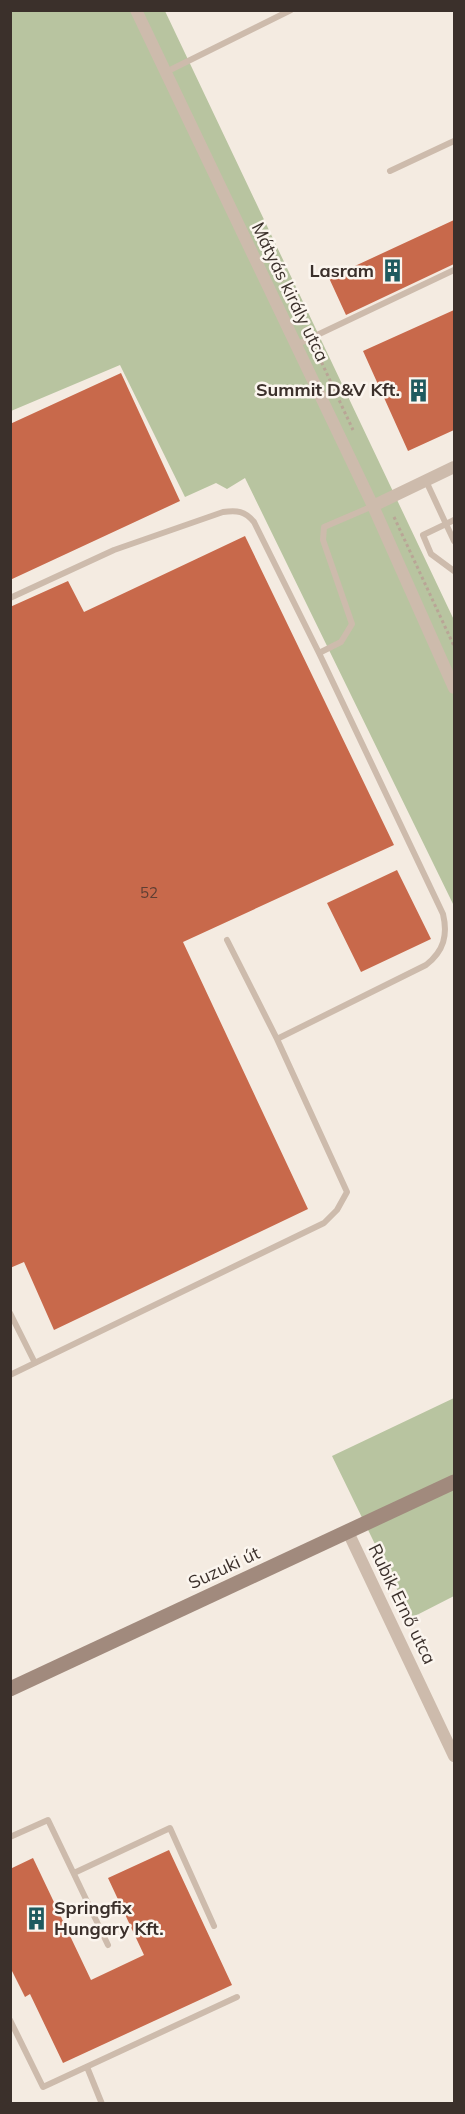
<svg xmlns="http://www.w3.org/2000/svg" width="465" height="2114" font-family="Mulish,sans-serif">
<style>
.green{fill:#b8c4a0}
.building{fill:#c8694b}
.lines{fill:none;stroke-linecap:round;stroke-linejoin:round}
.path{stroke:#b9a596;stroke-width:3;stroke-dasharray:3 3;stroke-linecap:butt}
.service{stroke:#cdbbac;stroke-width:6}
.minor{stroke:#cdbbac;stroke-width:12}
.secondary{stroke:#a18a7d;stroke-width:15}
.labels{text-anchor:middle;stroke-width:5;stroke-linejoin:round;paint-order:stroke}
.number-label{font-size:15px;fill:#5e3e33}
.poi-label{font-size:18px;font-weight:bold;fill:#3b302b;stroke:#fbf5ee;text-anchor:end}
.street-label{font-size:18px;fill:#3b302b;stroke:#fbf5ee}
</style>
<rect width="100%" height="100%" fill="#f4ebe1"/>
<!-- green -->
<path class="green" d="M11,11H165L454,620V906L245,478L227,489L216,483L185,497L120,365L11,411Z
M454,1398V1596L411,1618L332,1456Z"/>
<!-- building -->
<path class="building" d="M454,220V264L346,315L329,278Z
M454,310V430L408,451L363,351Z
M121,373L180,501L10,580V424Z
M245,536L394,845L183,942L308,1209L54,1330L24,1262L10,1268V607L68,581L84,612Z
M397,870L431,939L361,972L327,903Z
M169,1850L232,1985L63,2063L30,1994L25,1997L10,1967V1869L33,1858L91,1980L144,1955L108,1878Z"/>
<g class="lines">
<!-- path -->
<path class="path" d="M281,279L306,329
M314,346L353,430
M394,517L454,646"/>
<!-- service -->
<path class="service" d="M166,72L291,10
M390,171L454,141
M296,345L454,270
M426,481L446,524L423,535L431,554L454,571
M454,520L446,524L454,541
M10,598L114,550L223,512C237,510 245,511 254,522L319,653L443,914C448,935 444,951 426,965L277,1039
M319,653L341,642L352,624L323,540L324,527L373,506
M10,1313L35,1363
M10,1375L324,1223L337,1210L347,1192L277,1039L227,940
M10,1837L48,1820L108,1945
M74,1873L170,1828L214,1926
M10,2020L43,2087L237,1997
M87,2067L102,2104"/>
<!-- minor -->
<path class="minor" d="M136,10L373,506L454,688
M373,506L454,467
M348,1532L454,1756"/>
<!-- secondary -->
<path class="secondary" d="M10,1689L454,1482"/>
</g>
<!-- icons -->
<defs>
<symbol id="building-bare" viewBox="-9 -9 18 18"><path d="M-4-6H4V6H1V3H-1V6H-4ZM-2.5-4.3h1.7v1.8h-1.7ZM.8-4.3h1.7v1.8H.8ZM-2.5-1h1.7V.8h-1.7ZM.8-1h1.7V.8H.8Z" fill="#1f5a5e" stroke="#fbf5ee" stroke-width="2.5" paint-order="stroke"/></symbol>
</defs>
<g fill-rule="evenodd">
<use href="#building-bare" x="376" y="254" width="33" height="33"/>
<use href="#building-bare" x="402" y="374" width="33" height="33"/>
<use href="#building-bare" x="20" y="1902" width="33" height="33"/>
</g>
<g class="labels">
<!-- number labels -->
<g class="number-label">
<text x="149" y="898">52</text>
</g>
<!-- poi labels -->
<g class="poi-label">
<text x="374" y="277">Lasram</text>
<text x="400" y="396">Summit D&amp;V Kft.</text>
<text x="54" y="1914" text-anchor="start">Springfix<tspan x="54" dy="21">Hungary Kft.</tspan></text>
</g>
<!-- street labels -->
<g class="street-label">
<text transform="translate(290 292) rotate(64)" y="6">Mátyás király utca</text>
<text transform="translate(224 1568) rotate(-25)" y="6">Suzuki út</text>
<text transform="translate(402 1604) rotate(64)" y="6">Rubik Ernő utca</text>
</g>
</g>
<!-- border -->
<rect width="465" height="2114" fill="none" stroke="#3b302b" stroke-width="24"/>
</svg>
